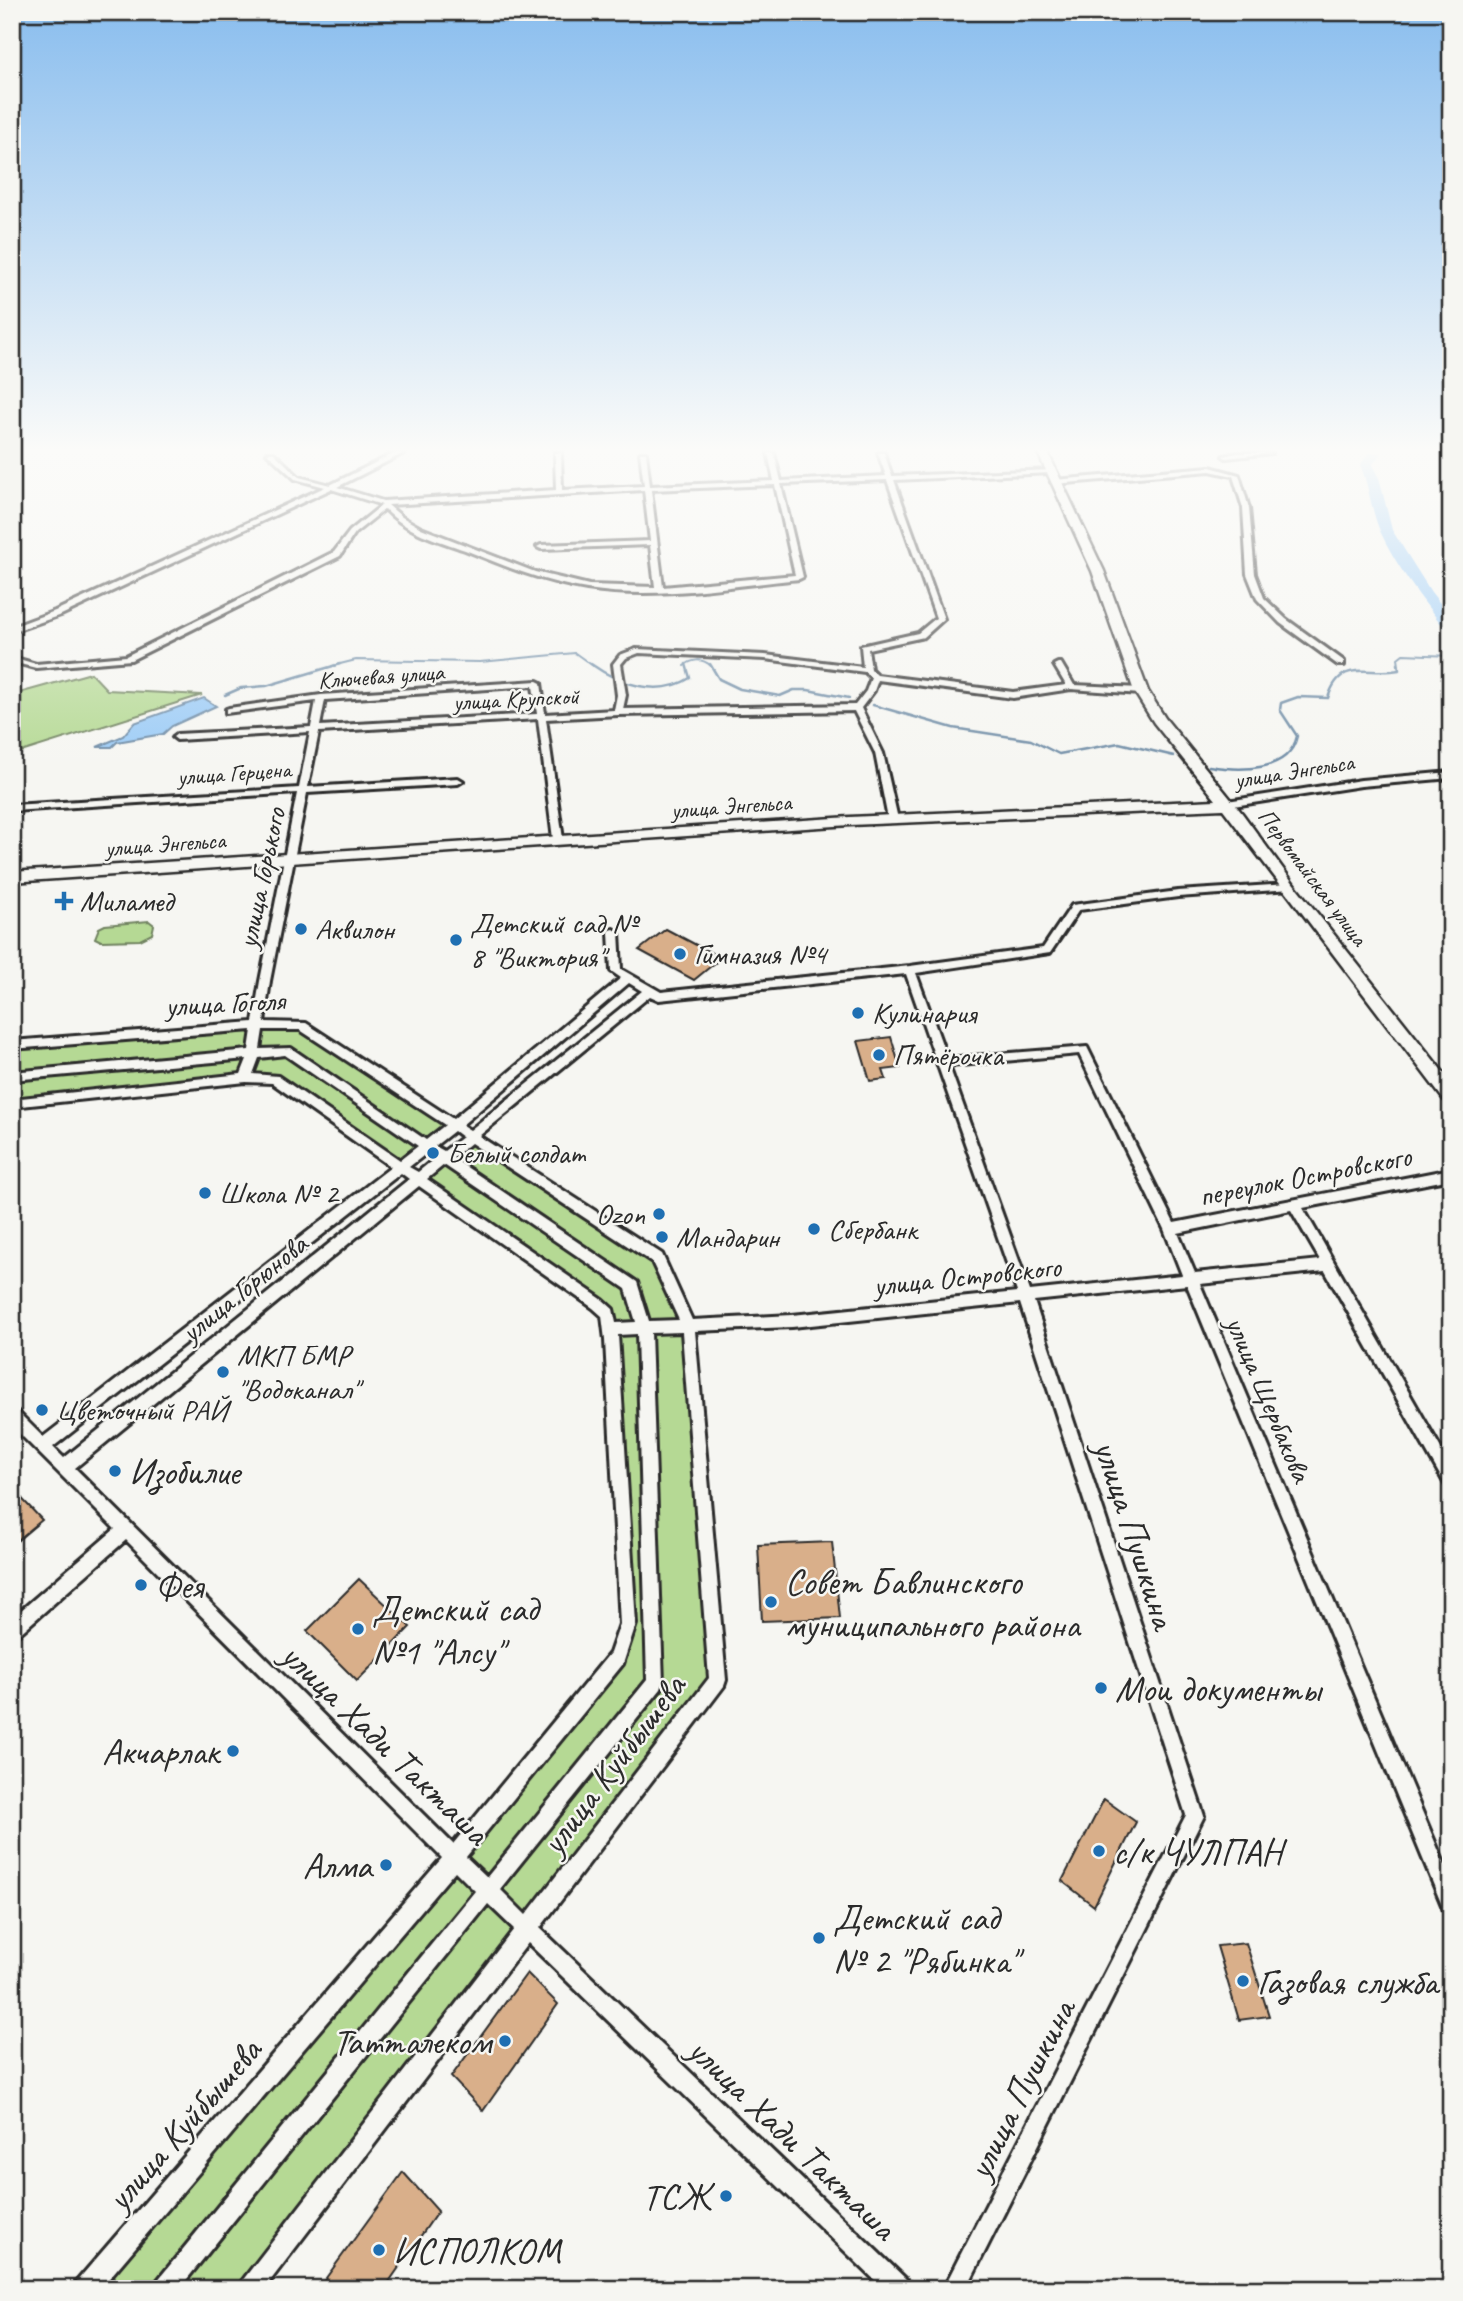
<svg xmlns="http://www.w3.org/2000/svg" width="1463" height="2301" font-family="Caveat,sans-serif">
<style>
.green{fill:#b5d994;stroke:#708260;stroke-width:2}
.water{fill:#9bcbf6;stroke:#6e8ba5;stroke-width:2}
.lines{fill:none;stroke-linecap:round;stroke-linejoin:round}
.stream-far1{stroke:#6e8ba5;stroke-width:2}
.stream{stroke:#6e8ba5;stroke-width:2.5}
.river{fill:#9bcbf6;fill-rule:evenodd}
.building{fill:#d9af8a;stroke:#2b2b2b;stroke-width:2}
.street-casing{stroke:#2b2b2b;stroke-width:6}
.secondary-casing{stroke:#2b2b2b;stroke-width:5}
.street{fill:#f6f6f2;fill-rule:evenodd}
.secondary{fill:#f6f6f2;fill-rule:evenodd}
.poi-dot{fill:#1f6fb2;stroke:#f6f6f2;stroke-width:2.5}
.labels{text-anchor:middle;stroke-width:5;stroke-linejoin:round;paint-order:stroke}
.far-street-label{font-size:24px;fill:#2b2b2b;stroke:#f6f6f2}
.street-label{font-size:30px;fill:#2b2b2b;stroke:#f6f6f2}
.poi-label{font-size:30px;fill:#2b2b2b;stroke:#f6f6f2;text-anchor:start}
.near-poi-label{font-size:37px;fill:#2b2b2b;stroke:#f6f6f2;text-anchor:start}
.near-street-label{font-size:37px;fill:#2b2b2b;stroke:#f6f6f2}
</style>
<rect width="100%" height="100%" fill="#f6f6f2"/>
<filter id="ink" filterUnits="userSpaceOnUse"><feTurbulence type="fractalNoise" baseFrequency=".0143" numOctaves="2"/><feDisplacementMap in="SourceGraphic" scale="14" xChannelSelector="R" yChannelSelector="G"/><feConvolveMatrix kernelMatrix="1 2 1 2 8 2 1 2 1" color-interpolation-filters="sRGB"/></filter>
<g filter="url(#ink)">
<!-- green -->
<path class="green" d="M91,673L107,690L202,695L12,755V695Z
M149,921L154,925L152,934L140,940L101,941L95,938L99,928L105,925Z
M302,1026L455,1124L399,1167L274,1079L12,1103V1045Z
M473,1136L657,1258L688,1326L718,1680L250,2289H85L595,1684L628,1624L608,1313L418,1180Z"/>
<!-- water -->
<path class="water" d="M204,698L216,706L172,726L163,734L117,742L112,747H97L123,736L134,723Z"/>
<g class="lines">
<!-- stream-far1 -->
<path class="stream-far1" d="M332,666L356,660L480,662L575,653L593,666
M684,666C692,659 702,658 711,666
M1399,666L1398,658L1403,654L1451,656"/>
<!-- stream -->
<path class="stream" d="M591,664C619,684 659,698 690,678L686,664
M710,664L719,679L740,689L780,696L794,690H808L849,698
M225,695L241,688L266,686L340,664
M873,705L953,728L1031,740L1059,754L1119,743L1174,756
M1209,766C1239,771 1289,773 1297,736L1280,710L1281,703L1298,697L1328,698C1341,657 1366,676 1399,670L1398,664"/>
<!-- river -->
<path class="river" d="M1369,453H1382L1372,465L1379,478L1392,530L1431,592L1451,617V631L1446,630C1422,600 1396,566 1380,531C1371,510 1369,485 1360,465Z"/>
</g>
<!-- building -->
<path class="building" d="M666,929L721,958L694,980L639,950Z
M891,1037L900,1068L883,1070L886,1079L870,1081L858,1041Z
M12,1488L42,1520L12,1545Z
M832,1542L840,1618L762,1621L758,1545Z
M359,1579L410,1627L357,1681L307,1631Z
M1104,1799L1136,1822L1094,1906L1062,1881Z
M1246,1943L1269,2016L1239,2020L1217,1946Z
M527,1973L558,2004L483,2111L451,2077Z
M403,2172L438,2211L384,2289H318Z"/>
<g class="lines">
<defs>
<path id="street" d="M267,453H274L299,477L330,485L395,453H404L337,487L383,501L556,490L555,453H561L562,490L644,486L640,453H646L650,486L774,481L768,453H774L781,481L886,476L878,453H884L892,476L1053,470V472L1051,473L894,480L944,619L924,637L868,649L871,669L877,675L1013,692L1066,685L1054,665L1058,663H1061L1074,685L1141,688L1145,691L1141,694L1071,689L1013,698L878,680L874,691L861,708L883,753L898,819L893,822L888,819L875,753L854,711L618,715L546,719L563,839L558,842L553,839L538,719L319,732L308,787L458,778L463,781L458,784L307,793L270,981L264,1022L306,1023L453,1119L621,978L611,971L609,932L610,930L614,929L619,932L621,969L661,992L910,966L1043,948L1072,905L1178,891L1288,884L1293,887L1292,889L1178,897L1079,910L1050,953L916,973L947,1058L1087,1047L1174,1223L1451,1169V1179L1303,1208L1451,1466V1488L1446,1486L1325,1271L1200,1284L1451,1880V1912L1444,1910L1187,1285L1034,1301L1204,1816L966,2289H943L1186,1815L1020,1303L792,1327L695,1331L726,1680L724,1686L540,1928L908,2281L911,2289H884L528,1943L264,2289H239L242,2281L514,1929L488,1904L179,2289H154L157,2281L475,1891L455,1871L100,2289H74L77,2281L442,1858L126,1540L18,1635L12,1637V1618L115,1529L12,1426V1410L17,1411L43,1437L391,1167L272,1083L246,1082L12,1107V1099L241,1074L247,1059L12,1080V1072L249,1050L252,1030L12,1049V1041L253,1022L260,981L297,793L12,811V805L299,788L310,732L177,740L173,737L177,734L311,727L316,701L226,713V709L229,708L321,695L537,681L541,683L545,714L614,710L617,695L613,664L620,655L636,649L765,655L863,667L861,646L918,633L936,618L887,480L781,484L803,577L799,579C730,586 656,600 587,589C544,582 504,566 465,550C437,540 406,532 385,509L355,533L340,556L131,660L36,668L12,662V657L36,664L126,656L334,552L350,531L382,505L331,489L61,615L12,632V627L55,611L325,487L295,479ZM775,485L795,575L663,587L651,490ZM644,490L650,541L541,545L537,547L541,549L650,545L655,587L589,585L535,572L421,528L402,517L388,505ZM639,653L765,659L865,672L871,678L866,691L855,705L623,709L626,695L621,664L626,658ZM533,686L537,714L320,726L325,700ZM906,974L1017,1292L792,1315L692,1320L662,1254L479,1136L650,996L659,1000ZM629,983L642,991L470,1130L462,1125ZM263,1030H300L445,1125L426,1140L291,1048L260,1049ZM1079,1054L1164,1229L1182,1275L1030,1291L949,1066ZM285,1055L418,1146L400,1160L278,1076L253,1074L259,1058ZM454,1131L462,1137L444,1151L435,1146ZM471,1143L652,1262L679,1320L649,1321L637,1282L453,1158ZM427,1153L435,1158L418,1172L409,1167ZM444,1165L626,1289L636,1322L616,1323L613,1309L603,1300L427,1179ZM401,1173L409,1179L64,1458L53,1447ZM419,1186L593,1308L602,1316L605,1340L620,1624L610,1653L453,1844L75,1468ZM1291,1210L1320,1260L1195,1273L1178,1233ZM682,1332L709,1678L526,1915L500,1889L661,1689L663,1683L651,1333ZM637,1334L647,1680L487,1877L466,1857L623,1664L636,1624L618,1335Z
M1237,453H1272L1226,458L1223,456Z
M1210,467L1239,475L1249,508L1255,574L1264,598L1286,619L1344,661V665H1338L1280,623L1257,599L1247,574L1243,508L1233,476L1210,471L1054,484L1051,482L1054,480Z
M1451,772V778L1361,786L1227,807L1222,804L1227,801L1361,780Z"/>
<path id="secondary" d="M1038,453H1048L1104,571L1148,691L1165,718L1242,813L1294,884L1451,1082V1102L1444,1100L1223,809L850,825L12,882V872L850,817L1216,800L1154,723L1134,691L1092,571Z"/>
</defs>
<!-- street casing -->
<use href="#street" class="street-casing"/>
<!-- secondary casing -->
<use href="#secondary" class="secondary-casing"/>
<!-- street -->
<use href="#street" class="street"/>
<!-- secondary -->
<use href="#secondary" class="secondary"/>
</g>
</g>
<!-- sky -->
<linearGradient id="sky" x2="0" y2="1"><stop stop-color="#89bdee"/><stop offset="0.58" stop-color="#fbfbf9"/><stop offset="1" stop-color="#fbfbf9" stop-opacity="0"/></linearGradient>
<rect width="1463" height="775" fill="url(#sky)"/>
<!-- markers -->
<g class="poi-dot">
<path d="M60.5 890.5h7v7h7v7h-7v7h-7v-7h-7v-7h7z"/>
<circle cx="301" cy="929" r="7"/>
<circle cx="456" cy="940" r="7"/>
<circle cx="680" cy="954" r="7"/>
<circle cx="858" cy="1013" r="7"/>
<circle cx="879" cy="1055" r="7"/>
<circle cx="433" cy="1153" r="7"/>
<circle cx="205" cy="1193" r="7"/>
<circle cx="659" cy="1214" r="7"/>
<circle cx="814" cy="1229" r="7"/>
<circle cx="662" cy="1237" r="7"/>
<circle cx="223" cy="1372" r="7"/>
<circle cx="42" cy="1410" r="7"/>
<circle cx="115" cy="1471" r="7"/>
<circle cx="141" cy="1585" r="7"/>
<circle cx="771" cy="1602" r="7"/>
<circle cx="358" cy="1629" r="7"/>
<circle cx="1101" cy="1688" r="7"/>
<circle cx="233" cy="1751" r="7"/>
<circle cx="1099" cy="1851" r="7"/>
<circle cx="386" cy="1865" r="7"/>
<circle cx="819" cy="1938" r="7"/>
<circle cx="1243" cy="1981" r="7"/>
<circle cx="505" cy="2041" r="7"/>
<circle cx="726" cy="2196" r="7"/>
<circle cx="379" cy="2250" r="7"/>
</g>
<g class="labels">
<!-- far-street labels -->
<g class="far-street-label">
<text transform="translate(381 676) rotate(-4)" y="8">Ключевая улица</text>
<text transform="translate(516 699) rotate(-3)" y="8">улица Крупской</text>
<text transform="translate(1294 771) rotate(-9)" y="8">улица Энгельса</text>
<text transform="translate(234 773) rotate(-4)" y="8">улица Герцена</text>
<text transform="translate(731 806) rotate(-4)" y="8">улица Энгельса</text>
<text transform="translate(165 844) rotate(-4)" y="8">улица Энгельса</text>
<text transform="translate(1313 877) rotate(53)" y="8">Первомайская улица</text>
</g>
<!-- street labels -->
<g class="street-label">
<text transform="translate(261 878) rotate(-78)" y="10">улица Горького</text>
<text transform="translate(225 1003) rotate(-3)" y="10">улица Гоголя</text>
<text transform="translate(1305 1176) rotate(-11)" y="10">переулок Островского</text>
<text transform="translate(967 1276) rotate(-6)" y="10">улица Островского</text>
<text transform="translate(244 1288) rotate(-39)" y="10">улица Горюнова</text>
<text transform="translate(1269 1399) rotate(67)" y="10">улица Щербакова</text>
</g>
<!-- poi labels -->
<g class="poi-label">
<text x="80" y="911">Миламед</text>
<text x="470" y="933">Детский сад №<tspan x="470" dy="34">8 "Виктория"</tspan></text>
<text x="315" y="939">Аквилон</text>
<text x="694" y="964">Гимназия №4</text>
<text x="872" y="1023">Кулинария</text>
<text x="893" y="1065">Пятёрочка</text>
<text x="447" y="1163">Белый солдат</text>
<text x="219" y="1203">Школа № 2</text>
<text x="645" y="1224" text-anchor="end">Ozon</text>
<text x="828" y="1239">Сбербанк</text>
<text x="676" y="1247">Мандарин</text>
<text x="237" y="1365">МКП БМР<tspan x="237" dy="34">"Водоканал"</tspan></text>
<text x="56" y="1420">Цветочный РАЙ</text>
</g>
<!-- near-poi labels -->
<g class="near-poi-label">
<text x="129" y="1484">Изобилие</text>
<text x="785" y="1594">Совет Бавлинского<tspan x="785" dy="43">муниципального района</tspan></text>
<text x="155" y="1598">Фея</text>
<text x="372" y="1621">Детский сад<tspan x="372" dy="43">№1 "Алсу"</tspan></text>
<text x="1115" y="1701">Мои документы</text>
<text x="219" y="1764" text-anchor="end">Акчарлак</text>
<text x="1113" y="1864">с/к ЧУЛПАН</text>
<text x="372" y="1878" text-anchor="end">Алма</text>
<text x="833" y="1930">Детский сад<tspan x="833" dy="43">№ 2 "Рябинка"</tspan></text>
<text x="1257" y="1994">Газовая служба</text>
<text x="491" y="2054" text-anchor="end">Татталеком</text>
<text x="712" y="2209" text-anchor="end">ТСЖ</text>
<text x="393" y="2263">ИСПОЛКОМ</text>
</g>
<!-- near-street labels -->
<g class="near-street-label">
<text transform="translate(1136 1534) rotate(72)" y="13">улица Пушкина</text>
<text transform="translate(386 1743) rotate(44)" y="13">улица Хади Такташа</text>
<text transform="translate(612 1764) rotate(-53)" y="13">улица Куйбышева</text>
<text transform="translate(1020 2089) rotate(-63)" y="13">улица Пушкина</text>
<text transform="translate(183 2124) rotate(-49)" y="13">улица Куйбышева</text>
<text transform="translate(793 2138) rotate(44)" y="13">улица Хади Такташа</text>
</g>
</g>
<!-- margin -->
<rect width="1463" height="2301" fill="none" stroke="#f6f6f2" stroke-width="42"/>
<rect x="21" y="21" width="1421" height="2259" fill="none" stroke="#2b2b2b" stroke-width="2.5" filter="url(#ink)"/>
</svg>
